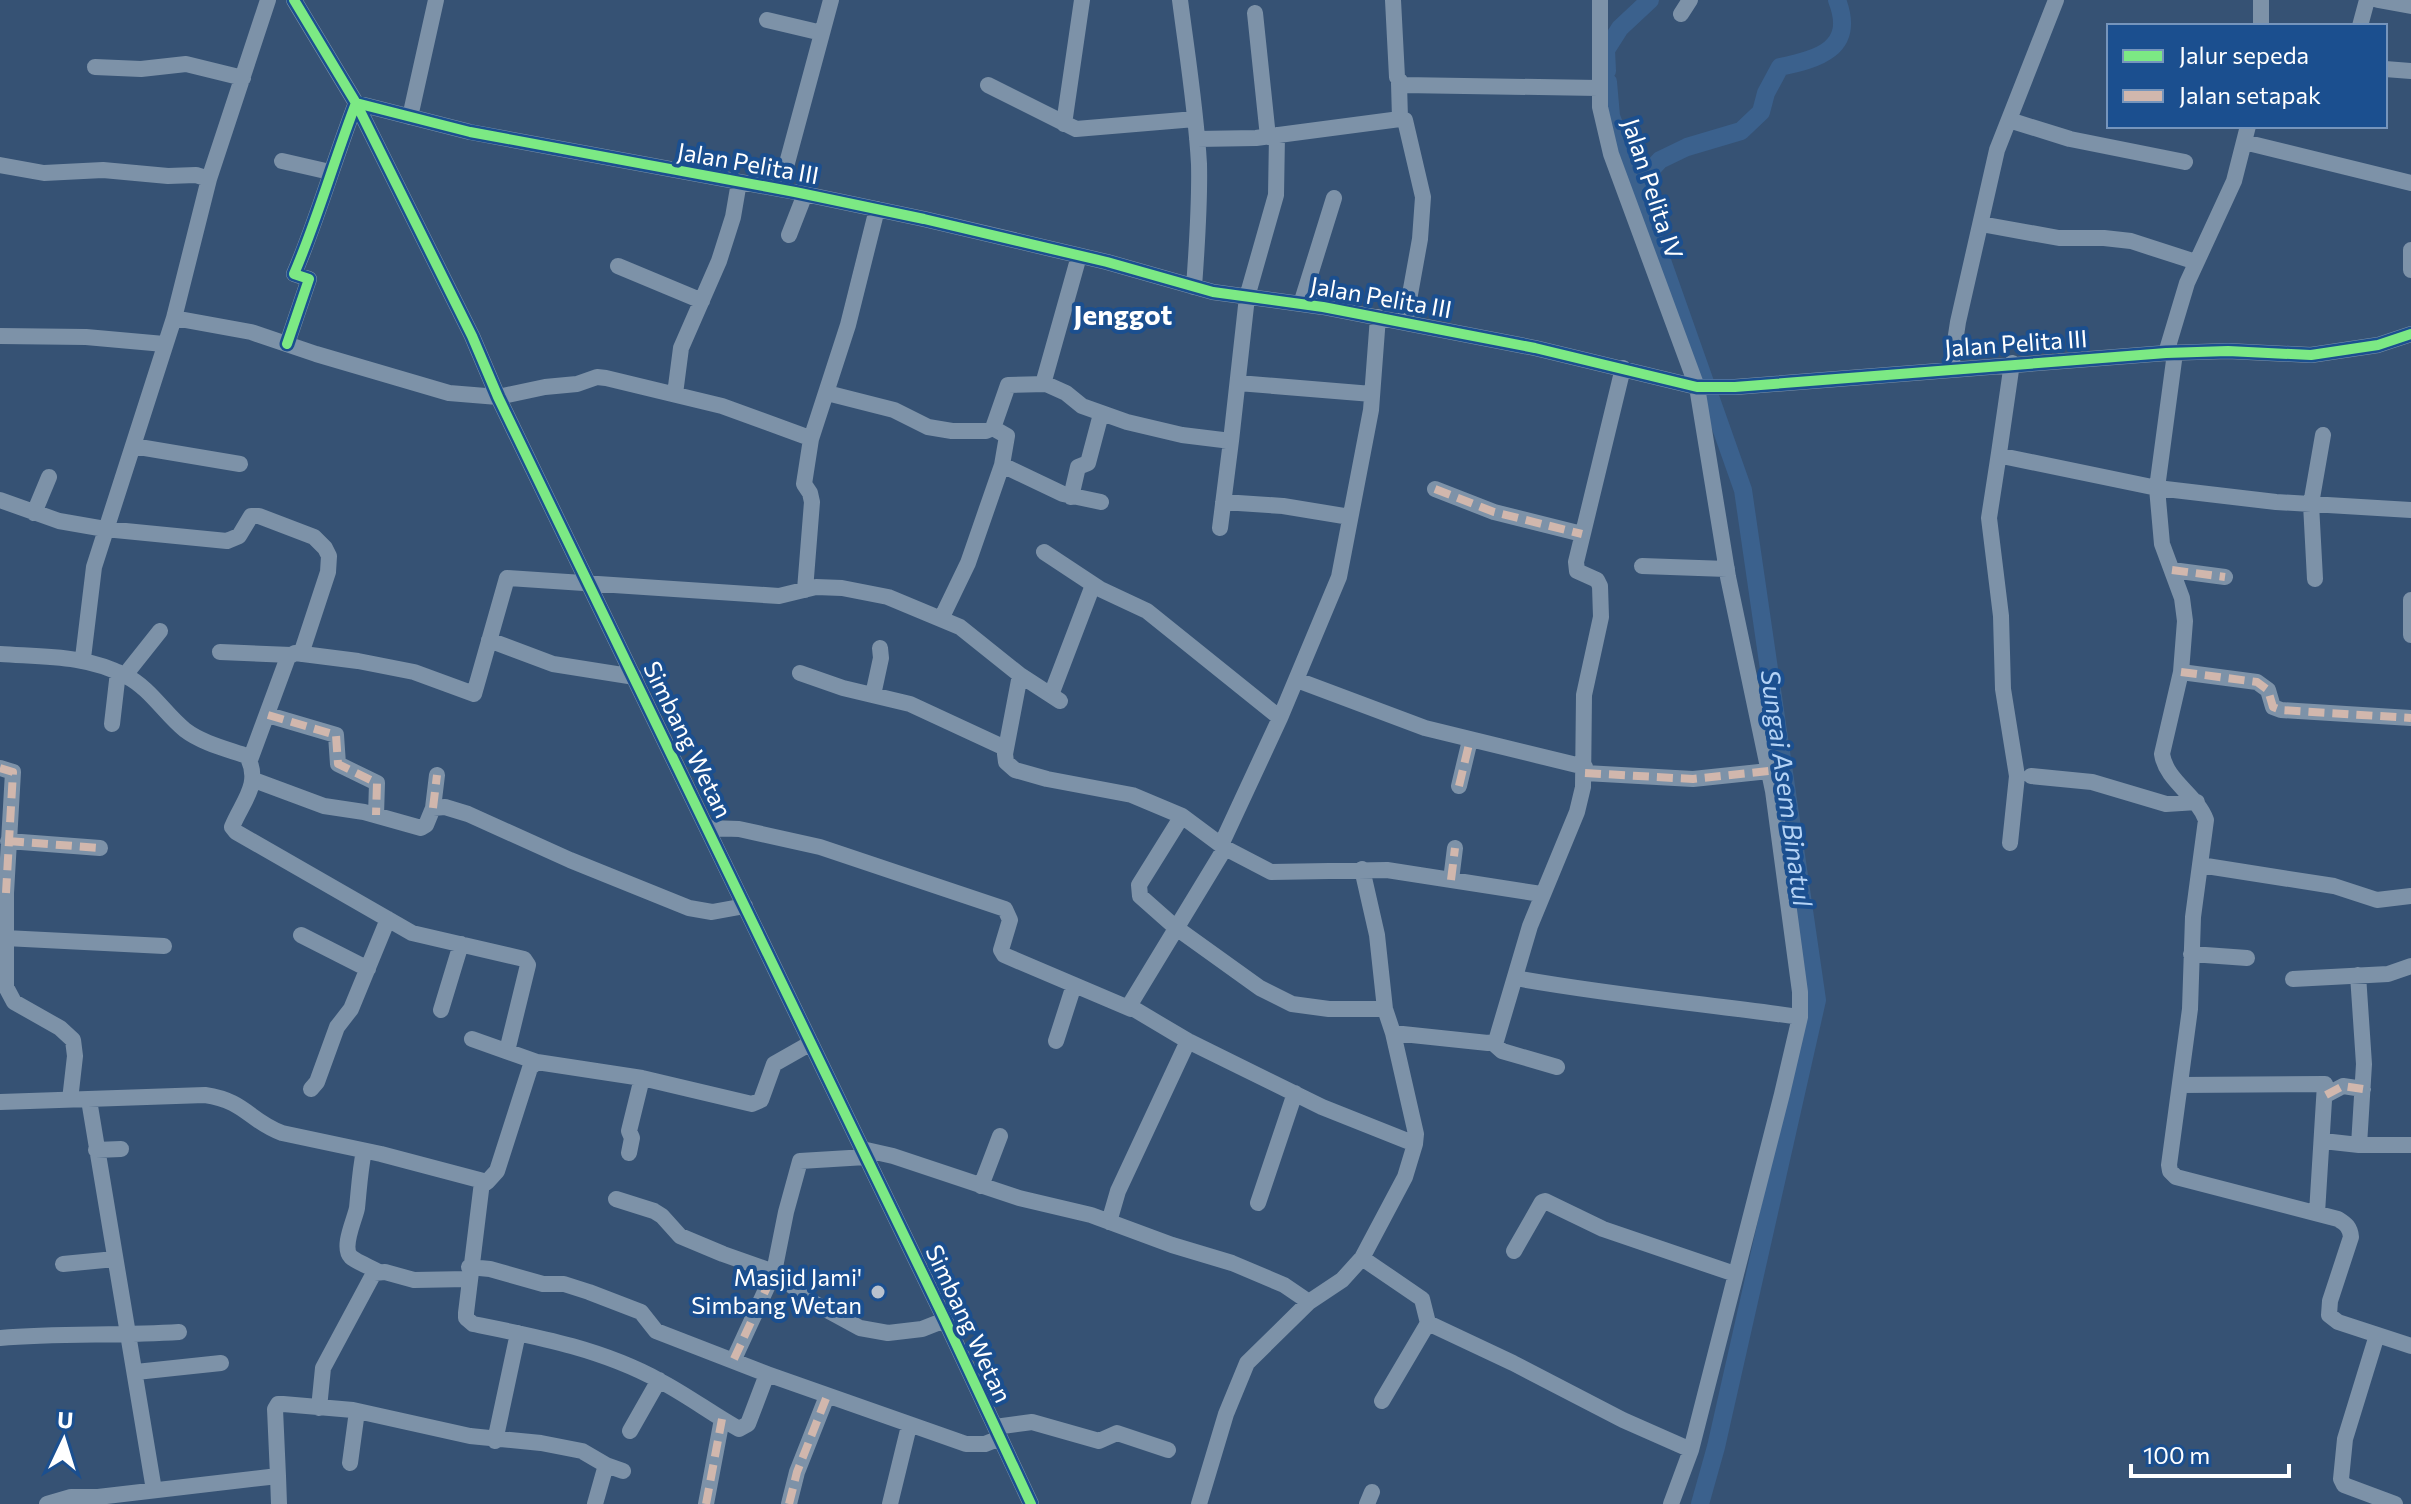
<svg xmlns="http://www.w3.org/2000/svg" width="2411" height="1504" font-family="Commissioner,sans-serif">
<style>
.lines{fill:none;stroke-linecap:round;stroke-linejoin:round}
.river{stroke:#3b618d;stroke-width:18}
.minor{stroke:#7d92a8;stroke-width:16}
.quiet{stroke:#d1b7ad;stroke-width:8;stroke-dasharray:16 8;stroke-linecap:butt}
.cycleway-casing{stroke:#1b4f8f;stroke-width:15}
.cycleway{stroke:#7ce984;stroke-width:10}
.poi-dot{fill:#b9c2ce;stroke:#1b4f8f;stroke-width:3}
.labels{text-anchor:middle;stroke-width:8;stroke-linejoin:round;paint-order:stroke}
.street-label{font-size:24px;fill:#fff;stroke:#1b4f8f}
.poi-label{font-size:24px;fill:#fff;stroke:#1b4f8f;text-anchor:end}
.water-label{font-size:26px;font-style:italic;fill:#b5d3f5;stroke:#1b4f8f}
.quarter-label{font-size:28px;font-weight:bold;fill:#fff;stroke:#1b4f8f}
</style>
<rect width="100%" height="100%" fill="#365274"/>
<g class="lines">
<!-- river -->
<path class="river" d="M1607,71L1606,50L1620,28L1650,0
M1608,82L1611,116L1743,490L1817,1000L1716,1447L1700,1504
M1636,186L1660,160L1687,147L1741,131L1761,112L1766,93L1780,67C1818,59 1856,49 1837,0"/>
<!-- minor -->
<path class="minor" d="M294,0L356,103L472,336L498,397L945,1320L1031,1504
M1180,0C1187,54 1196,109 1199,164C1200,205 1197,246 1194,287
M1393,0L1397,77L1403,85L1598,88
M1600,0V107L1611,154L1697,387L1728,577L1773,791L1800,992V1017L1782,1094L1691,1450
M2261,0V26
M2378,0L2411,6
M1255,13L1268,137
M1681,14L1690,0
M767,20L822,33
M2360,26L2367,0
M95,67L141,69L186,64L243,78
M2385,69L2411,71
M1399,83L1400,119L1405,120L1423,197L1420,239L1405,322
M988,85L1076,129L1195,119
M410,117L436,0
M2009,120L2070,139L2185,162
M1064,124L1082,0
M1197,139L1256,138L1400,119
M2244,142L2411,183
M282,161L330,172
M0,165L44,173L103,170L168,176L196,175L209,179
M780,189L831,0
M1981,224L2059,238H2104L2131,241L2196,262
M789,235L805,194
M2411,250V270
M618,266L702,301
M1301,304L1334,198
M174,318L251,332L316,354L449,393L498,397L545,387L577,384L597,377L606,378L722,406L807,437L811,439L804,484L810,493L812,502L805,590
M0,336L86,337L164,344
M287,344L309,279L294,274C318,218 334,160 356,103L470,132L795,192L924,219L1107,262L1213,292L1323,307L1535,348L1697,387H1735L2166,353L2228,351L2311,355L2378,345L2411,334
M2166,353L2187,283L2234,181L2248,126
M2175,353L2157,488L2162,544L2182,598L2185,621L2181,672L2162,754C2166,781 2197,795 2206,820L2193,917L2190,1009L2169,1165L2170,1171L2176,1177L2338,1219C2346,1224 2350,1227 2351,1237L2330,1301L2329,1315L2338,1322L2411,1346
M2012,363L1999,453L2002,456L2157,488L2276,502L2411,510
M1951,368L1958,322L1997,150L2056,0
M1238,383L1372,394
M1043,384L1079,256
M827,393L894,410L928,427L952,431H986L993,428L1008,385L1046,384L1066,393L1082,406L1127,422L1182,435L1231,441L1220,528
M675,394L681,348L719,261L733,217L739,182
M993,428L1007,436L1002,465L1063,494L1101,502
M811,439L848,325L877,209
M1231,441L1247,297L1276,195L1277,135
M133,446L240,464
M1999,453L1989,518L2001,616L2003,689L2017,776L2010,843
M1435,489L1494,512L1582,534
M1071,497L1078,467L1088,463L1101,414
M0,500L59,521L105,529L227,541L239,536L251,516H259L314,537L325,548L329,556L328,572L301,654
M1223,502L1283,506L1350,517
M34,513L49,477
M1044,552L1100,589L1147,611L1280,718L1339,577L1371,410L1378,317
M1642,566L1727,569
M2172,570L2225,577
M2315,579L2311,504L2323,435
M2411,600V635
M941,619L968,563L1002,465
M489,640L553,664L635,677
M220,652L291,655
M0,654C44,657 87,655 126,676C150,688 165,714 185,730C202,743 227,749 247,756C262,784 242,802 232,827L236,832L412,933L524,959L528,965L507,1051
M83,658L94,567L174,318L209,179L268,0
M2181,672L2257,682L2268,690L2273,707L2281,710L2411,718
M800,673L843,688L910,704L1005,748
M125,675L160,631
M1020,675L1060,701
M1297,680L1425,728L1585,767
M873,695L881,658L880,648
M1051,695L1093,585
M268,715L336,735L338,764L377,783L376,815
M112,724L118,672
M250,760L288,657L295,653L358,661L414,672L474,694L507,578L779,596L816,587L842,588L888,597L960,627L1020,675L1005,754L1006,762L1015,770L1047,779L1132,795L1182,816L1225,848L1271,872L1387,870L1541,894
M0,768L13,772L6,893V987L14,1002L60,1028L73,1040L75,1056L70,1100
M1585,773L1693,779L1769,771
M2031,776L2092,782L2166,804L2197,802
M254,780L324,806L364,812L421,828L426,825L433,808L445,807L468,814L570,860L689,908L712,912L745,906
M1459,786L1470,740
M433,808L437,775
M1182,816L1139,885L1140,896L1175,927L1260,988L1292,1004L1329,1009H1385
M708,828L739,829L820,847L1005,909L1010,920L1001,950L1004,955L1131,1009
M8,841L100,848
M1221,845L1280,718
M1225,848L1129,1006L1188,1041L1322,1107L1415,1144L1405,1177L1362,1258
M2200,865L2334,886L2377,900L2411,896
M1362,869L1377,935L1385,1009L1393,1033L1416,1134L1415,1144
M1451,880L1455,848
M301,935L368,969
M5,938L164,946
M2191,954L2247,958
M2358,975L2364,1064L2359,1145
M1515,978C1609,995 1706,1004 1800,1017
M2293,979L2388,974L2411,966
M441,1010L461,944
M1393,1033L1488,1043L1496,1041L1530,926L1577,812L1583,787L1584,695L1601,617L1600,586L1597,580L1577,571L1576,562L1623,368
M472,1039L537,1062
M1056,1041L1074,985
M1493,1043L1502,1051L1557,1067
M2181,1085L2325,1084L2317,1213
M311,1089L317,1082L337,1027L351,1009L388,919
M2326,1095L2343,1086L2363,1089
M89,1100L154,1490
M0,1102L205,1095C246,1101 249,1121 282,1133L381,1154L487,1182L497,1171L530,1068L537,1062L642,1078L752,1104L761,1100L774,1064L811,1043
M2323,1141L2359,1145H2411
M862,1149L893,1156L1019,1198L1091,1215L1172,1245L1232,1263L1284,1285L1309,1302L1247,1363L1226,1414L1199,1504
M96,1150L121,1149
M364,1151C360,1170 359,1189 357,1208C355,1219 341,1247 351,1257C355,1261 372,1268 379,1272
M629,1153L632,1138L629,1131L642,1078
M482,1182L466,1313V1318L473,1324C538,1337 602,1349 660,1381C687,1395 712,1414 739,1429L748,1424L767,1374L966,1444H985L1000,1438
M981,1186L1000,1136
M616,1199L654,1211L662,1216L680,1236L723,1254L774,1272L814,1303L860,1328L888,1333L922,1329L945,1320
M1258,1203L1295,1093
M1109,1222L1118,1191L1188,1041
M1514,1251L1542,1202L1545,1201L1603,1229L1735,1274
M63,1264L115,1259
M469,1267L490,1269L543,1284H564L589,1292L641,1312L656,1331L767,1374
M1309,1302L1342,1280L1362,1258L1422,1299L1428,1323L1513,1363L1623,1420L1691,1450L1671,1504
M2377,1335L2345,1439L2341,1479L2344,1485L2395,1504
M0,1338C59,1333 119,1336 179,1332
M734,1359L774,1272L786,1212L800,1161L866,1157
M136,1372L221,1363
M1382,1401L1428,1323
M319,1408L323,1368L374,1273L385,1272L414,1280L468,1279
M995,1427L1032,1422L1099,1441L1117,1433L1168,1450
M630,1431L659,1380
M495,1441L518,1333
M350,1463L357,1411
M278,1476L279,1504
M47,1504L71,1497H98L278,1476L275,1409L278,1404H283L353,1410L470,1436L541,1443L582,1451L606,1465L623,1471
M595,1504L606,1465
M706,1504L722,1419
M789,1504L797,1472L827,1396
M890,1504L909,1426
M1367,1504L1372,1492"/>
<!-- quiet -->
<path class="quiet" d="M1435,489L1494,512L1582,534
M2172,570L2225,577
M2181,672L2257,682L2268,690L2273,707L2281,710L2411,718
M268,715L336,735L338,764L377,783L376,815
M0,768L13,772L6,893
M1585,773L1693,779L1769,771
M1459,786L1470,740
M433,808L437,775
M8,841L100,848
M1451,880L1455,848
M2326,1095L2343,1086L2363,1089
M734,1359L774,1272
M706,1504L722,1419
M789,1504L797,1472L827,1396"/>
<defs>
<path id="cycleway" d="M294,0L356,103L472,336L498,397L945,1320L1031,1504
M287,344L309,279L294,274C318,218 334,160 356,103L470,132L795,192L924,219L1107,262L1213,292L1323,307L1535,348L1697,387H1735L2166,353L2228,351L2311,355L2378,345L2411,334"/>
</defs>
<!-- cycleway casing -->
<use href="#cycleway" class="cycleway-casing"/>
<!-- cycleway -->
<use href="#cycleway" class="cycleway"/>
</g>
<!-- markers -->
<circle class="poi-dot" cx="878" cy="1292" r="8"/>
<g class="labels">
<!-- street labels -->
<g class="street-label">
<text transform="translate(748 164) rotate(10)" y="8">Jalan Pelita III</text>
<text transform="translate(1652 189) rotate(72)" y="8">Jalan Pelita IV</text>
<text transform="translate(1381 298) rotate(10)" y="8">Jalan Pelita III</text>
<text transform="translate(2016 344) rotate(-4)" y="8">Jalan Pelita III</text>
<text transform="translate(687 740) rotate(64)" y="8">Simbang Wetan</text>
<text transform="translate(968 1324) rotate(65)" y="8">Simbang Wetan</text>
</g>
<!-- poi labels -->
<g class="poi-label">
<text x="862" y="1286">Masjid Jami'<tspan x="862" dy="28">Simbang Wetan</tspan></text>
</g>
<!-- water labels -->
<g class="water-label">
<text transform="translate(1786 788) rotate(82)" y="9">Sungai Asem Binatul</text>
</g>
<!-- quarter labels -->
<g class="quarter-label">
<text x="1123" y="325">Jenggot</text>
</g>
</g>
<!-- legend -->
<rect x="2107" y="24" width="280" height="104" fill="#1b4f8f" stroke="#7695bc" stroke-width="2"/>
<rect x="2123" y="50" width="40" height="12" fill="#7ce984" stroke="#7695bc" stroke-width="2"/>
<text x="2179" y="64" font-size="24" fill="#ffffff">Jalur sepeda</text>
<rect x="2123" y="90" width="40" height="12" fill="#d1b7ad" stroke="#7695bc" stroke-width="2"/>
<text x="2179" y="104" font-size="24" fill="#ffffff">Jalan setapak</text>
<!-- north arrow -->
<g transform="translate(64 1440) rotate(4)" stroke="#1b4f8f" stroke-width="6" paint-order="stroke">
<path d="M0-6L14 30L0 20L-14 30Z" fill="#ffffff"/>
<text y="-12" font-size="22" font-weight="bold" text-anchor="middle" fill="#ffffff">U</text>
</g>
<!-- scale -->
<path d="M2131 1464v12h158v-12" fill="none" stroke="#ffffff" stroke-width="4"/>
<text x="2143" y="1464" font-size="24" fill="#ffffff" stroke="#1b4f8f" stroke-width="6" paint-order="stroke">100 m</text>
</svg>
